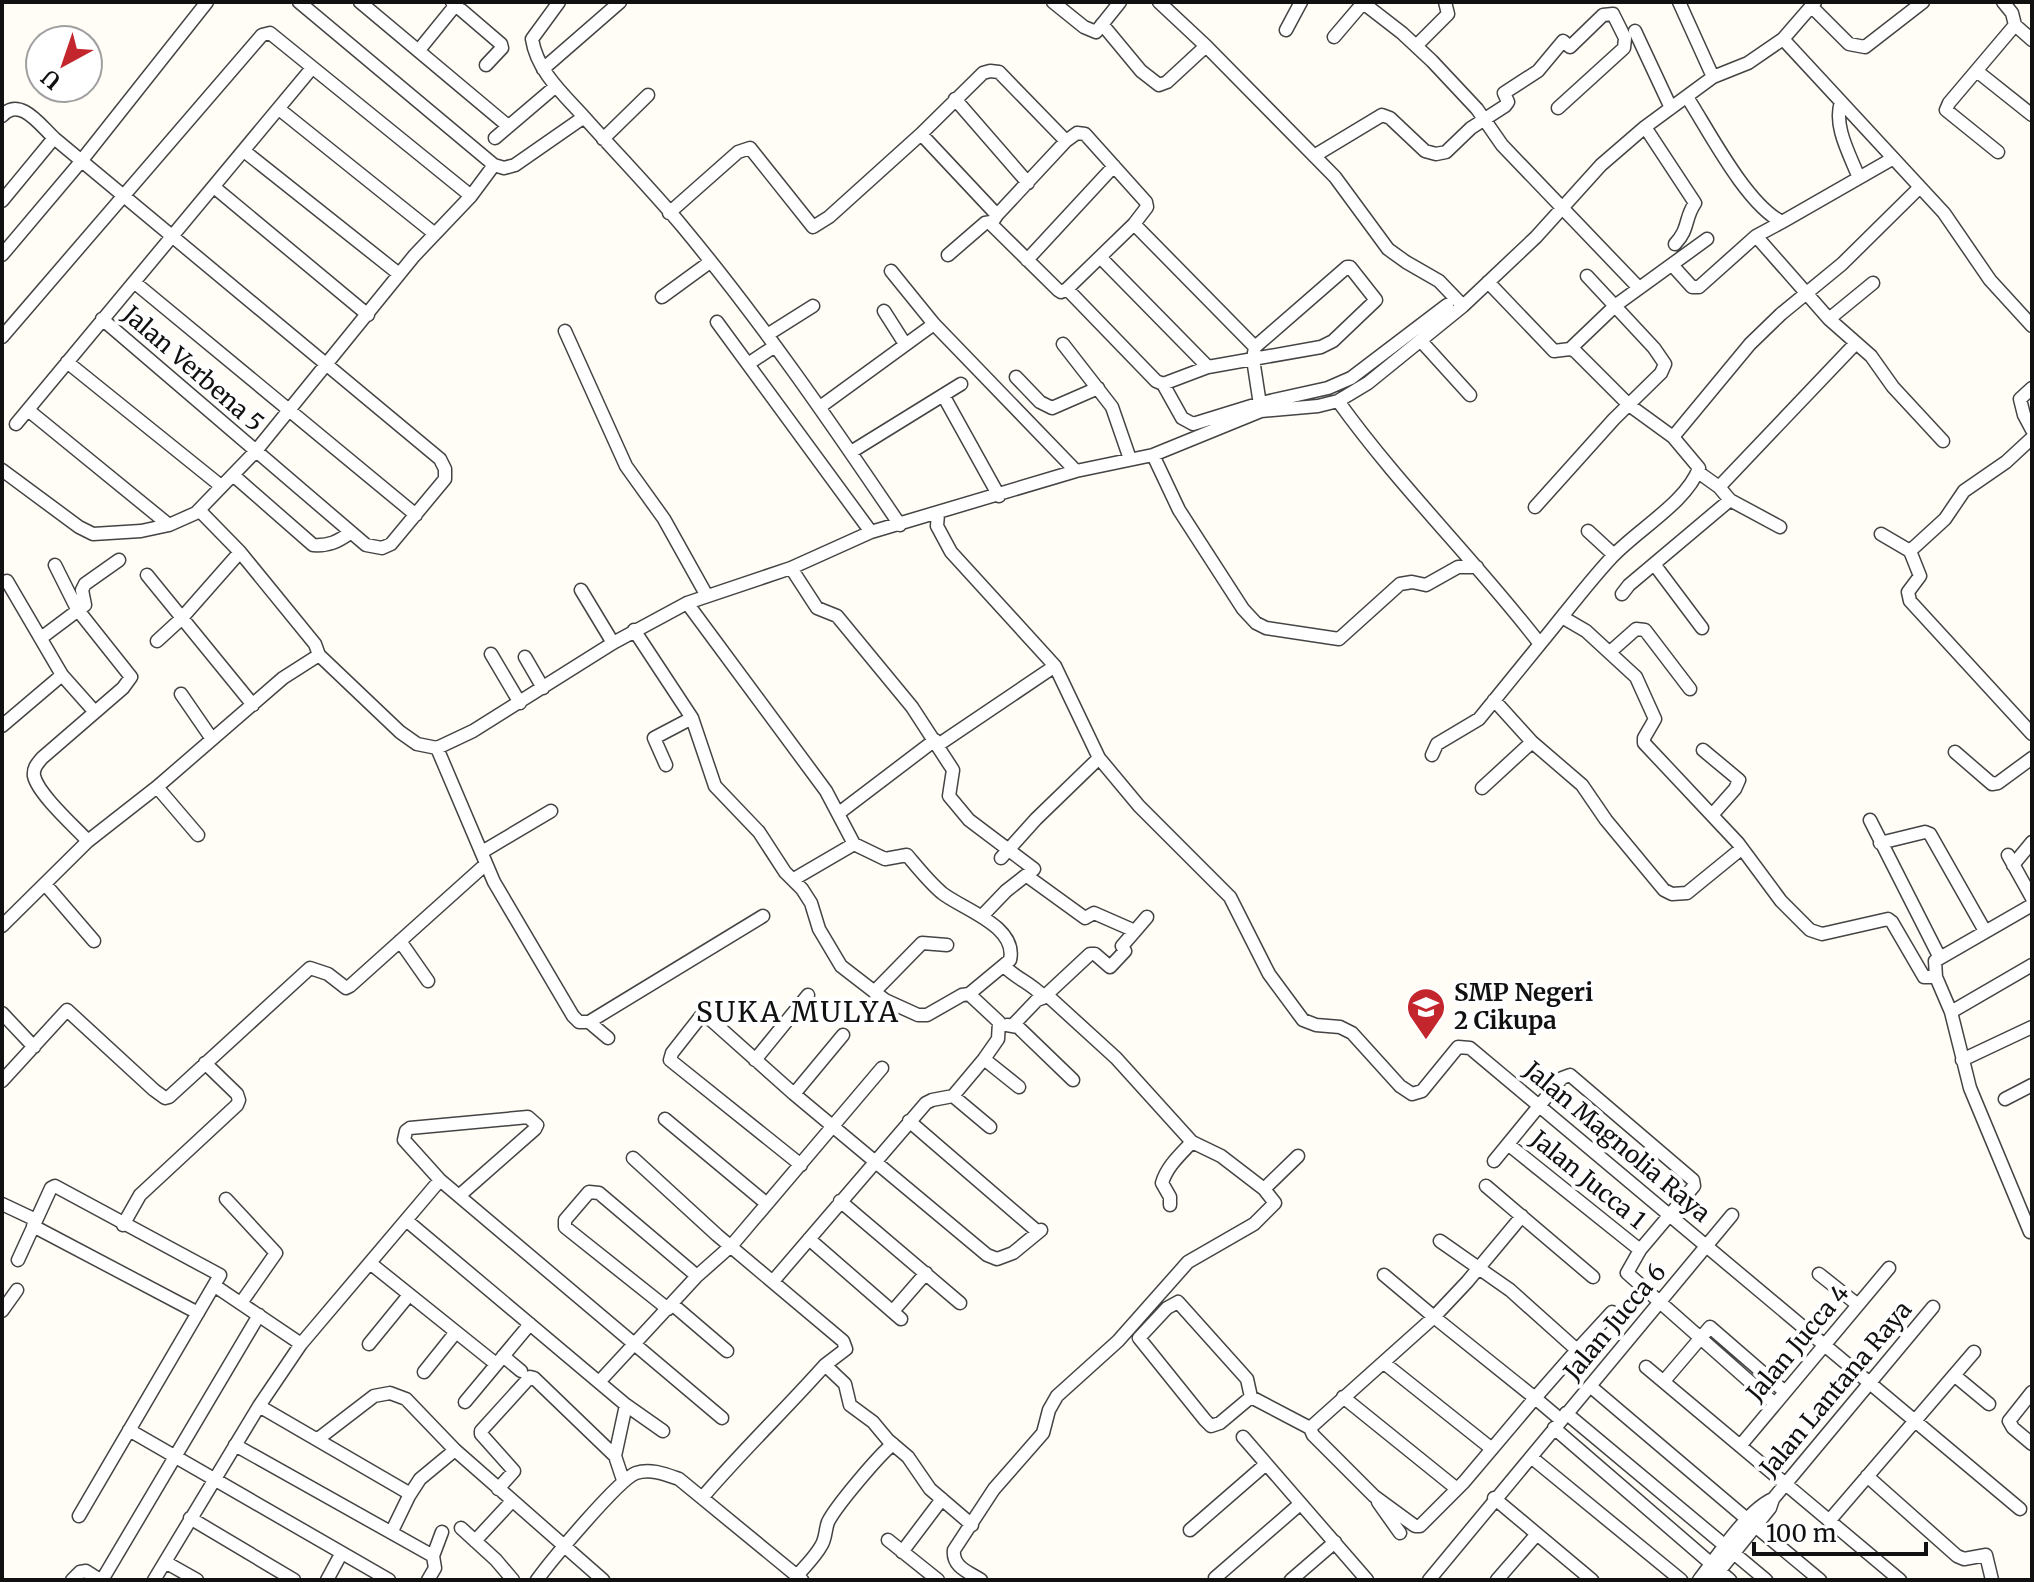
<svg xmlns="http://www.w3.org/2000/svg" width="2034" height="1582" font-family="Merriweather,serif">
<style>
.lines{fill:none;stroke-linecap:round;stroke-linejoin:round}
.minor-casing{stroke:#444;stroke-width:15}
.minor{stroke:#fff;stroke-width:12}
.labels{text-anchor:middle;stroke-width:8;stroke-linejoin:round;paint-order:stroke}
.street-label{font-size:24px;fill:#111;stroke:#fff}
.poi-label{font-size:24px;font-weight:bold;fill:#111;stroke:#fff;text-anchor:start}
.quarter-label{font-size:28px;letter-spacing:2px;fill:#111;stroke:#fff}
</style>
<rect width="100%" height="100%" fill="#fffdf5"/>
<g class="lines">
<defs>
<path id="minor" d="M299,2L494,165L504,168L515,165L584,117C617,154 651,189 682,226C761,321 831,423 900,525
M360,2L508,126
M452,2L501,44L502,48L486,65
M559,2L532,39C537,71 563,94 584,117
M1053,2L1084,27L1096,32L1120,2
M1159,2L1206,46L1335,177L1388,249L1406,262L1439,281L1463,306
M1362,2L1402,33L1432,61L1477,109L1502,145L1639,288
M1679,2L1713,77
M1812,7L1849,44L1865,47L1923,2
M1102,24L1141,71L1159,85L1167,82L1206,46
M2015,25L2032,40
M1286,30L1301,2
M1635,31L1671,108
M1334,37L1363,3
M1783,39L1944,213L1990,280L2032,326
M1416,46L1448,14L1445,2
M419,50L458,2
M543,69L620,2
M1978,72L2032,115
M1687,97C1709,131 1746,204 1782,222L1892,159
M955,99L1028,183
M1841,102C1833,126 1850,155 1859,178
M279,109L435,234
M2,116C20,96 40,125 54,138L440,459L445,469V479L391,544L382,548L366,545L102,319
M1645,127L1695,203C1684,219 1690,228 1675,244
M921,134L983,73L990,71L999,72L1066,141
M495,138L556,86
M603,139L648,95
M244,151L399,274
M1998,152L1946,110L1949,103L2015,25L2012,13L2003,2
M1314,156L1382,115L1390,118L1425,151L1436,154L1446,152L1471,128L1505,106L1508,102L1504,93L1538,71L1563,41L1570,47L1603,15L1613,14L1625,38L1624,48L1558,108
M214,187L368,315
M471,196L494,165
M2,201L54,138
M669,213L738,152L750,148L813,227L829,217L921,134L997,215L991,224L1058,290L1061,292L1067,289L1156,381L1163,384L1208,367L1321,347L1333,341L1376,300L1350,267H1347L1255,347L1253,359L1261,411
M997,215L1066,141L1077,133L1085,134L1146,202L1147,207L1134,224L1067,289
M1782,222L1756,236L1829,319L1871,356L1893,387L1943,441
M1134,224L1255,347
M2,255L78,165L207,2
M948,255L985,223L991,222
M1100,257L1208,367
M1027,260L1114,166
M1673,266L1692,287H1699L1756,236
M891,271L934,324L1076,471
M134,282L416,515
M1488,282L1554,351L1570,349L1575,351L1629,405L1673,437L1699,468C1687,502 1637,530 1612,557C1586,585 1564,615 1540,644
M662,297L710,262
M884,311L905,344
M1829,319L1873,283
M717,322L871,532
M565,331L626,466L664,519L707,596
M767,335L813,306
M2,337L262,35L270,33L471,196L414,256L255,452L196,513L169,525L141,531L93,534L79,527L2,470
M1421,341L1470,395
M1063,344L1112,407L1130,459
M1570,349L1616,305L1707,239
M67,362L221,486
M748,364L775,346
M1016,377L1040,402L1052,408L1098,388
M1163,384L1182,418L1193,424L1261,403L1328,388L1351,378L1447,305
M2032,388L2020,399L2024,415L2032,430
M943,395L999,496
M1338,401C1399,486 1476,561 1540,644L1479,719L1437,744L1432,755
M820,407L934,324
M28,410L169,525
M16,424L312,68
M1673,437L1750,344L1781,314L1842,264L1920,187
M851,452L961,384
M1153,455L1179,510L1243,609L1256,623L1266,628L1339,639L1400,584L1412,582L1426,585L1458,567H1477
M1698,472L1719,487L1730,500L1780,527
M233,475L313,545C329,546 337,542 350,533
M1719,487L1856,343
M1535,507L1614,419L1661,373L1665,364L1654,348L1587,276
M199,510L240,552L315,644L319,655
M938,514L937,526L951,552L1055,666L1099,758L1139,806L1230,897L1269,974L1303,1020L1316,1025L1340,1027L1352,1033L1400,1086L1412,1094L1422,1091L1458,1047L1470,1048L2020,1509
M1588,531L1614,555
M1881,534L1910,551L1920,576L1908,592L1910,601L2032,734
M1910,551L1945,519L1964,491L2006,462L2032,438
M1654,564L1702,628
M55,565L77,609L131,677L123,688L42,758C37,764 33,768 34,776C38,794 75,827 88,841
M791,568L817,608L837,616L912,707L953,770L949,796L969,820L1034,869L1006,891L982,916
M147,575L253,705
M7,581L62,675L94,711
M581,590L613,643
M1622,594L1629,585L1730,500
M687,603L826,791L854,844
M1562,617L1586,631L1636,677L1655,719L1644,738V743L1738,843L1781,901L1810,930L1822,934L1888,919L1892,922L1924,977H1936
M634,630L692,718L715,786L759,832L785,872L802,889L811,903L819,929L841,966L885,1000L918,1015H927L962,995L969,994L999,1022L998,1039L984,1059L953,1096L932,1100L926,1103L774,1280
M41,638L85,605L82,590L85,584L119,560
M157,641L181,619L240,552
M1610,652L1636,629L1645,630L1690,689
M491,654L520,703
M525,657L543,688
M181,694L212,739
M1494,700L1532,742L1582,785L1606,820L1664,890L1672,894L1687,893L1741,849
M2,726L62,675
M938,745L1055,666
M437,748L494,882L573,1016L579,1022H589L763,916
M1703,750L1739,780L1735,789L1712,815
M1955,752L1992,784L1998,783L2032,758
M666,765L654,738L692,718
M157,787L198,835
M1482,788L1532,742
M839,813L935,740
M1870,820L1940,958
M1880,843L1925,832L1930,834L1985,931
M482,852L551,811
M2008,855L2032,898
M1001,858L1036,819L1099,758
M2013,865L2032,842
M1027,876L1085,918L1094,913L1135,931L1147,917
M794,879L854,844L885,859L907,855C918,868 929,882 942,893C962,909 1018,926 1010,960L969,994
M45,884L94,941
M2,926L88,841L157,787L283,678L319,655L400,732L417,744L437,748L473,731L613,643L687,603L791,568L871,532L1076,471L1153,455L1261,411L1318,406L1338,401L1368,383L1463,306L1536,237L1601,165L1645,127L1713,77L1748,63L1783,39L1815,2
M400,941L428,981
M1004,966C1018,980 1028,981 1043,996
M874,992L922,943L947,945
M1046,995L1090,954H1095L1110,967L1125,951L1122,946L1135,931
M1951,1012L2032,965
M2,1013L34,1047
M589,1022L608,1038
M1007,1025L1018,1027L1073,1080
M984,1059L1019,1087
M755,1060L808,995
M1962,1060L2032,1027
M2,1081L67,1010L154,1090L165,1098L169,1097L310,968L328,974L346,988L350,986L486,864
M794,1094L843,1035
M953,1096L990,1127
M2005,1099L2032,1085
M665,1119L767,1204
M909,1121L1038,1232
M1509,1145L1640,1250
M633,1158L717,1235L843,1341L846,1349L825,1365L845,1384L850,1405L873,1422L888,1440L908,1457L930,1489L972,1525
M1494,1161L1562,1078L1570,1075L1693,1180L1694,1186L1640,1250L1627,1273L1775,1404
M801,1165L670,1060L672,1053L701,1016L711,1020L794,1094L987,1255L997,1259L1013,1253L1041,1230
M1486,1186L1593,1277
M1264,1189L1298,1156
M460,1195L535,1129L537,1125L528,1117L410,1128L406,1131L404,1140L440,1180L722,1418
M226,1199L276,1253L241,1303
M840,1201L960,1303
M2,1204L36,1220
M1170,1205V1197L1162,1183C1167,1166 1181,1154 1192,1142
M406,1220L626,1405L615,1456L623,1480
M123,1225L140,1195L237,1105L239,1100L237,1094L205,1063
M33,1226L198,1313
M2030,1232L1970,1088L1951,1012L1936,977L1935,961L1940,958L2032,905
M809,1239L901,1319
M1440,1241L1510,1290L1577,1350L1535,1398L1561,1420
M18,1260L51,1188L55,1186L220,1275L79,1516
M370,1263L496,1364
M1819,1274L1858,1305
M1384,1275L1434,1317L1467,1282L1522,1216
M215,1286L301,1344
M1178,1302L1247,1379L1251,1397L1220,1423L1211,1426L1205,1420L1139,1338L1167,1308Z
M672,1304L727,1351
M668,1309L565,1227V1220L589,1192L599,1193L697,1276
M2,1311L17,1290
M893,1311L926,1273
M369,1344L409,1295
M1577,1350L1612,1312
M503,1356L521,1371
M1384,1363L1492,1449
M1646,1367L1900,1580
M424,1372L456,1332
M1954,1375L1989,1404
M600,1381L697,1276L732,1245L882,1068
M1664,1381L1710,1327L1785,1392
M1590,1386L1748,1520
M2032,1392L2009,1421L2013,1428L2032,1444
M1251,1397L1310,1428L1434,1317L1535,1398L1464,1482L1420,1526H1415L1374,1496L1313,1435L1310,1428
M1343,1397L1457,1489
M465,1402L530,1324
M626,1405L663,1431
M259,1406L407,1492L409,1496L392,1531
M1566,1413L1766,1580
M1554,1428L1730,1580
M129,1430L389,1580
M1243,1437L1367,1580
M318,1439L374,1396L390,1393L406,1399L455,1450L603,1580
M235,1445L433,1556L435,1568L428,1580
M1740,1446L1889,1268
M1531,1457L1732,1215
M1867,1476L1957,1556L1964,1559L1986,1555L1992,1580
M498,1489L514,1471L481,1434V1431L530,1377L534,1378L615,1456
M409,1496L420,1479L455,1450
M702,1498C741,1452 785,1410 825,1365
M1494,1498L1592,1580
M1378,1502L1400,1533
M190,1518L294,1580
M1829,1521L1974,1352
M1755,1526L1820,1580
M461,1528L496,1560L513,1580
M1190,1530L1266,1464
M888,1540L938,1580
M475,1541L512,1501
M902,1552L942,1499
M433,1556L442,1532
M165,1562L197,1580
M797,1576C805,1566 815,1557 821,1546C826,1539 825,1530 828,1522C836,1506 879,1455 893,1444
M1215,1578L1300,1504
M72,1580L80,1572L86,1571L100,1580
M102,1580L259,1315
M154,1580L259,1406L301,1344L440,1180
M327,1580L341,1554
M537,1580C550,1562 619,1479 636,1473C650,1468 665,1474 679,1479L802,1580
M981,1580C969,1572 952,1567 954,1550L994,1489L1043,1433L1049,1410L1057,1396L1118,1341L1188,1262L1254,1224L1275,1203L1264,1189L1221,1156L1192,1142L1116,1058L1048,996L1037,1000L1014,1024
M1291,1580L1335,1542
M1429,1580L1531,1457L1681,1580
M1497,1580L1537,1534
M1699,1580C1717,1557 1747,1510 1773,1499
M1712,1580L1770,1508L1773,1499L1933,1307"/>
</defs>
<!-- minor casing -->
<use href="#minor" class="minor-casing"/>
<!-- minor -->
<use href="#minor" class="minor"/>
</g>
<!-- icons -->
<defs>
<symbol id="school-pin" viewBox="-11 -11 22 30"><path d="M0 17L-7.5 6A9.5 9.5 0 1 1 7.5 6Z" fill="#c4262e" stroke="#fff"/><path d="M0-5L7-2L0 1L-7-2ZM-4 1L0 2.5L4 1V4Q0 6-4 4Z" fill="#fff"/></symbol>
</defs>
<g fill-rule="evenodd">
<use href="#school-pin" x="1404" y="985" width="44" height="60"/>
</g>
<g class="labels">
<!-- street labels -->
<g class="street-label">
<text transform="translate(193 369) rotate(41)" y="8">Jalan Verbena 5</text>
<text transform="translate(1617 1142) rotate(40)" y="8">Jalan Magnolia Raya</text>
<text transform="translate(1588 1180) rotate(39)" y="8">Jalan Jucca 1</text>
<text transform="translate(1615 1322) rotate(-50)" y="8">Jalan Jucca 6</text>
<text transform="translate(1798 1343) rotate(-50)" y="8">Jalan Jucca 4</text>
<text transform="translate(1836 1389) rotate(-50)" y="8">Jalan Lantana Raya</text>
</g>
<!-- poi labels -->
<g class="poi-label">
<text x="1454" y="1001">SMP Negeri<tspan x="1454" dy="28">2 Cikupa</tspan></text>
</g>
<!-- quarter labels -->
<g class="quarter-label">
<text x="798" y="1022">SUKA MULYA</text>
</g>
</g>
<!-- border -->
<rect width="2034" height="1582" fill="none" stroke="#111111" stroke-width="8"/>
<!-- north arrow -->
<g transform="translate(64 64) rotate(220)"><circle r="38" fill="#ffffff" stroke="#a0a0a0" stroke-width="2"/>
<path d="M0-6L14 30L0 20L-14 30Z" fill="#c4262e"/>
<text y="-12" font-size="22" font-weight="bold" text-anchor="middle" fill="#111111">U</text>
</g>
<!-- scale -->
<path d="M1754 1542v12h172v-12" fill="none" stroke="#111111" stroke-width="4"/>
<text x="1766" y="1542" font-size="24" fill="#111111" stroke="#ffffff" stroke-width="6" paint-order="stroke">100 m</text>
</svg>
